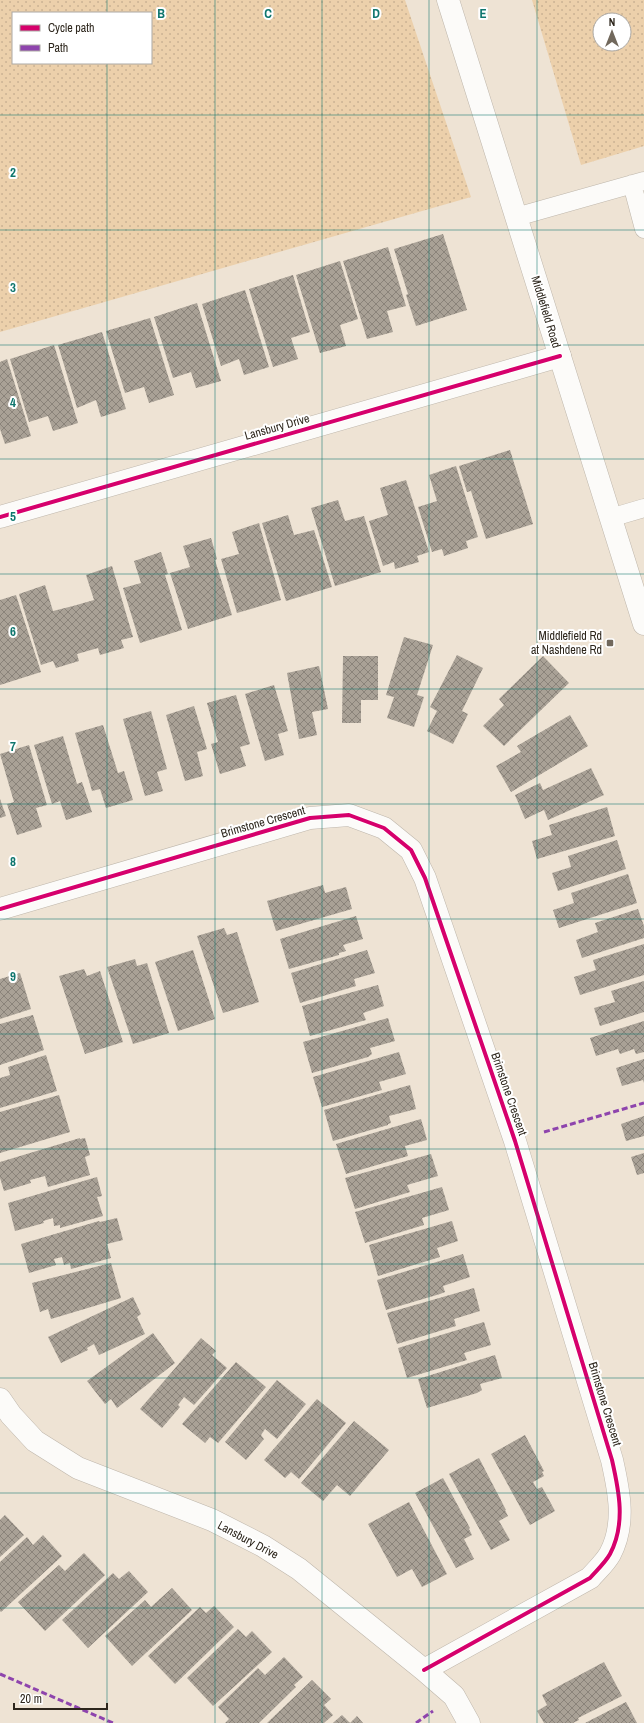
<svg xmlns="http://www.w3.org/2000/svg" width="644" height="1723" font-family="'Archivo Narrow',sans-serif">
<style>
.grass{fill:url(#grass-dots);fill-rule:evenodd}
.building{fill:url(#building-cross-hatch)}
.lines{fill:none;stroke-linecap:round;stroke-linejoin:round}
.service-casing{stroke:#beb6ab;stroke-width:19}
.minor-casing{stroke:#beb6ab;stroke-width:23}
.secondary-casing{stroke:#beb6ab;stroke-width:23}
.service{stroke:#fcfbf9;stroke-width:18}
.minor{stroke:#fcfbf9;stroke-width:22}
.secondary{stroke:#fcfbf9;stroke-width:22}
.quiet{stroke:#8e44ad;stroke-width:3;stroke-dasharray:6 3;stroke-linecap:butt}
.cycleway-casing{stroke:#fff;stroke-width:6}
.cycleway{stroke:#d6006c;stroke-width:4}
.grid{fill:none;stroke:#0f766e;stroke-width:1;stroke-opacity:0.55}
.poi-dot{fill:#71685c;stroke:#fff;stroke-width:1.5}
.labels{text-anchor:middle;stroke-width:4;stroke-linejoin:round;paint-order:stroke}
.street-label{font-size:12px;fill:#2d261c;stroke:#fff}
.poi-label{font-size:12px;fill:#2d261c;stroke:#fff;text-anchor:end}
.grid-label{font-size:13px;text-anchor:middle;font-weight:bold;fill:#0f766e;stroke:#fff;stroke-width:4;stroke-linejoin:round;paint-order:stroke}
</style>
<defs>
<pattern id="grass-dots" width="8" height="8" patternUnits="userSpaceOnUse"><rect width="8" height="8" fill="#ecd0ab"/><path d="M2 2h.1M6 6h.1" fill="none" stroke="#cbb293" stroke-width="1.8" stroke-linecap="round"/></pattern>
<pattern id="building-cross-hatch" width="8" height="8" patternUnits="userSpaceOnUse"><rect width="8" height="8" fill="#a9a196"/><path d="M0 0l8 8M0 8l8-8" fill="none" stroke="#8a837a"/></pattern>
</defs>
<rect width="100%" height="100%" fill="#eee3d4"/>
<!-- grass -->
<path class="grass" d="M0,0H405L471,197L0,332ZM13,13H151V63H13Z
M532,0H644V146L581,165ZM600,20H624V44H600Z"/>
<!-- building -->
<path class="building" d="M443,234L467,310L416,326L406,295L408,294L394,249Z
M388,247L406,306L387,311L393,332L367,339L343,261Z
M340,261L358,319L340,325L346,346L320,353L296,275Z
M293,275L310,332L291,338L298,359L273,367L249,289Z
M245,290L269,367L244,375L239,359L221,366L202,304Z
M197,303L221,381L196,388L191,372L173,378L154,317Z
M150,318L174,395L149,403L144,387L125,393L106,331Z
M102,332L126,409L101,417L96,400L77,408L58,345Z
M54,345L78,423L53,431L48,416L29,422L10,359Z
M7,359L31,436L5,444L0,429V362Z
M510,450L533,524L486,539L471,491L467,492L459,466Z
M456,466L478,537L466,541L468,548L444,556L442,549L432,552L418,507L437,501L429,475Z
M406,480L429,552L417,556L419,562L395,569L394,562L383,566L369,521L388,515L380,488Z
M338,500L345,521L364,516L381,572L335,586L311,508Z
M288,515L294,535L314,530L332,587L286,601L262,523Z
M259,523L281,600L237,613L221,559L239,554L232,532Z
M211,538L217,559L215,560L232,615L188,629L170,573L190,567L183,546Z
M161,552L168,574L165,575L182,630L140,643L123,588L141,583L134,561Z
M112,566L133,637L121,640L124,648L100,655L98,648L77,654L79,661L56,668L53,661L41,665L19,594L45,585L53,611L73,606L94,600L86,575Z
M16,595L41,672L0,685V600Z
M404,637L433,645L417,695L424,697L414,727L387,718L394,697L386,695Z
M457,655L483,668L462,711L468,714L453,744L427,731L437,711L430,707Z
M343,656H378V700H361V723H342Z
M543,656L569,683L504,746L483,726L504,705L499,699Z
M319,666L328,709L312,712L317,735L299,739L287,673Z
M274,685L288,731L278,734L284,755L265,761L245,694Z
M236,695L250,744L240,747L246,766L220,774L211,744L218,742L207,703Z
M194,706L207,749L197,752L203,776L185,781L166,715Z
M151,711L167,769L157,772L163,791L145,796L123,719Z
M570,715L588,746L511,792L496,766L521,752L517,746Z
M103,725L118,773L124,771L133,800L106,808L100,789L92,791L75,733Z
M63,736L77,784L82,782L92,812L66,820L60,801L52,804L34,745Z
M29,745L47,805L36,808L42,827L17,835L7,804L14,802L0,754Z
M591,768L604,795L548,820L544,810L525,819L515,795L540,783L543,790Z
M0,799L6,816L0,818Z
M607,807L615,836L537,859L532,841L552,835L549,825Z
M617,840L626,869L558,891L552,873L571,867L568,856Z
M628,874L637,903L559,928L553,910L574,903L571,893Z
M323,885L325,893L346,887L352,909L276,931L267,901Z
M638,909L644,926V938L582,958L576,940L598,932L595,923Z
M356,916L363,939L343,945L346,951L339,953V955L289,969L280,939Z
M224,928L227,935L237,932L259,1002L223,1013L197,936Z
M644,944V975L580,995L574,977L596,970L593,960Z
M193,950L215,1019L178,1031L155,962Z
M367,950L375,973L354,979L356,986L300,1003L291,973Z
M135,959L137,966L147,963L169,1033L133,1044L107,967Z
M84,969L87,976L100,971L123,1042L85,1054L59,976Z
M20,973L31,1009L0,1019V979Z
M644,981V1012L600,1026L594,1008L615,1002L611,991Z
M378,985L384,1006L363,1013L366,1020L310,1036L302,1006Z
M33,1015L44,1050L0,1065V1024Z
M388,1018L395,1041L370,1048L372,1054L368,1057L312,1073L303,1042Z
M644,1021V1052L636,1054L634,1049L620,1054L618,1049L596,1056L590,1038Z
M399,1052L406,1074L379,1082L382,1090L322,1107L313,1077Z
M46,1055L57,1091L0,1108V1078L10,1075L8,1067Z
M644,1059V1083L643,1080L622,1086L616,1068Z
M410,1085L416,1109L389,1116L391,1123L388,1124V1125L333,1141L324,1110Z
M59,1095L70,1132L0,1153V1112Z
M644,1116V1136L626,1141L621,1124Z
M421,1119L427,1140L405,1146L408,1156L346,1174L336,1144Z
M80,1138V1139L85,1138L90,1155L85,1157L90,1175L48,1187L45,1176L30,1180L31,1183L4,1191L0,1178V1162Z
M644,1153V1173L637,1175L631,1157Z
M431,1154L438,1176L407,1185L410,1192L355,1209L345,1178Z
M97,1177L102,1196L97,1197L103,1216L60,1228V1225L54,1226L53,1218L43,1221L44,1223L15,1231L8,1203Z
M442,1187L449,1210L422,1218L424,1225L365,1243L355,1212Z
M117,1218L123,1240L107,1244L111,1258L71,1269L70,1263L64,1265L62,1257L54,1259L56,1265L29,1273L21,1244L99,1221L100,1222Z
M452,1221L458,1241L437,1248L440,1257L378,1276L369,1245Z
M463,1254L470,1277L443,1286L445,1292L440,1294L386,1310L377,1280Z
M111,1263L121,1298L51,1319L48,1309L40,1312L32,1283Z
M474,1288L480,1311L454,1319L456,1326L397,1344L387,1313Z
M133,1297L141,1314L137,1317L145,1334L99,1355L94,1344L87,1348L88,1350L61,1363L48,1337Z
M484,1322L491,1345L464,1353L467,1360L407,1378L398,1348Z
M153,1333L175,1363L117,1408L111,1399L105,1404L87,1381Z
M201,1338L216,1351L212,1355L227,1368L194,1405L184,1397L178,1405L180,1407L162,1428L140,1409Z
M495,1355L502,1378L480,1384L482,1390L477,1393L427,1408L418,1379Z
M236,1362L266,1387L218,1443L210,1437L205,1443L182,1424Z
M277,1380L306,1404L277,1439L265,1429L261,1435L264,1439L246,1460L225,1442Z
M317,1399L346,1423L299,1479L291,1472L285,1478L264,1460Z
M354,1421L389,1450L350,1496L337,1485L323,1501L301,1483Z
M525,1435L544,1471L542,1472L544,1476L533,1482L537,1489L542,1487L555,1511L530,1525L491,1454Z
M479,1458L506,1510H505L508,1516L499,1521L510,1540L491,1550L449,1474Z
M443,1478L470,1528L469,1529L472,1535L464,1539L474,1559L456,1568L415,1493Z
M409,1502L447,1574L422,1587L412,1569L397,1577L368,1524Z
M5,1515L24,1535L0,1557V1520Z
M43,1535L62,1556L1,1612L0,1611V1562L27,1537L33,1545Z
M84,1553L105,1575L45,1631L18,1602L59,1565L65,1571Z
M129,1571L148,1592L88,1648L62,1620L113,1573L119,1579Z
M172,1588L192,1610L132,1666L105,1636L145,1600L151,1607Z
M214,1606L234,1627L175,1684L148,1656L200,1607L206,1613Z
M238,1629L246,1637L252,1631L272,1652L213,1706L187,1678Z
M284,1657L303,1677L294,1685L296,1687L259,1723H225L229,1719L218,1707L258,1668L265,1675Z
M604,1662L622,1696L578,1718L579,1720L573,1723H544L537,1711L547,1705L542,1695Z
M312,1680L331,1699L324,1705L333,1715L324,1723H267Z
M626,1702L637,1723H585Z
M342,1715L350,1723L357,1716L363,1723H333Z"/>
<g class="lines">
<defs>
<path id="service" d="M632,184L644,229
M516,217L644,181
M610,518L644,508"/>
<path id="minor" d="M0,517L560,356
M0,909L310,818L349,815L384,828L411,850L425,878L515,1141L612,1460C619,1491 626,1524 610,1554C605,1563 596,1571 590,1578L424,1670
M0,1399L11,1415L35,1441L78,1468L212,1520L263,1546L299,1569L424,1670L454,1696L469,1723"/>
<path id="secondary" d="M448,0L644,624"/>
</defs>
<!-- service casing -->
<use href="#service" class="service-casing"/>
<!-- minor casing -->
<use href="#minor" class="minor-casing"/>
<!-- secondary casing -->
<use href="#secondary" class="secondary-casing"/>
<!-- service -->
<use href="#service" class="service"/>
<!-- minor -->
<use href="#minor" class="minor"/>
<!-- secondary -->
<use href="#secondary" class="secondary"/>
<!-- quiet -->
<path class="quiet" d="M544,1132L644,1103
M0,1674L113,1723
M416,1723L433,1711"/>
<defs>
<path id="cycleway" d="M0,517L560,356
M0,909L310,818L349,815L384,828L411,850L425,878L515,1141L612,1460C619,1491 626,1524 610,1554C605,1563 596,1571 590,1578L424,1670"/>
</defs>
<!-- cycleway casing -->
<use href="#cycleway" class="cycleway-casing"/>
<!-- cycleway -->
<use href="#cycleway" class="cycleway"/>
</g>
<!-- grid -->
<path class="grid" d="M107,0V13M215,0V1723M322,0V1723M429,0V1723M537,0V1723M107,63V1723M0,115H644M0,230H644M0,345H644M0,459H644M0,574H644M0,689H644M0,804H644M0,919H644M0,1034H644M0,1149H644M0,1264H644M0,1378H644M0,1493H644M0,1608H644"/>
<!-- markers -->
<rect class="poi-dot" x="606" y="639" width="8" height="8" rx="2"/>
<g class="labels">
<!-- street labels -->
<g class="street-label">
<text transform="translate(546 312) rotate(73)" y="4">Middlefield Road</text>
<text transform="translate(277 427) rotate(-16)" y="4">Lansbury Drive</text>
<text transform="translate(263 822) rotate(-16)" y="4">Brimstone Crescent</text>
<text transform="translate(509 1094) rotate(71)" y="4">Brimstone Crescent</text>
<text transform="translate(605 1404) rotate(73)" y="4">Brimstone Crescent</text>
<text transform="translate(248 1540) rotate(28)" y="4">Lansbury Drive</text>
</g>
<!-- poi labels -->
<g class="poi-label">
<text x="602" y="640">Middlefield Rd<tspan x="602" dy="14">at Nashdene Rd</tspan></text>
</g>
</g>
<g class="grid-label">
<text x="161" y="18">B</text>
<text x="268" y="18">C</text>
<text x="376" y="18">D</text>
<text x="483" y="18">E</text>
<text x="13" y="177">2</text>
<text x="13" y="292">3</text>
<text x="13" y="407">4</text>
<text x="13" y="521">5</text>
<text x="13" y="636">6</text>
<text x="13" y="751">7</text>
<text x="13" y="866">8</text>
<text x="13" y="981">9</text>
</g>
<!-- legend -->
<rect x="12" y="12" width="140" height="52" fill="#ffffff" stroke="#aba8a4"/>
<rect x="20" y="25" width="20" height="6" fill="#d6006c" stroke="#aba8a4"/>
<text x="48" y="32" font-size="12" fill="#2d261c">Cycle path</text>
<rect x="20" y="45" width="20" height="6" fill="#8e44ad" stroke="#aba8a4"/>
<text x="48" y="52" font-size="12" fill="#2d261c">Path</text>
<!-- north arrow -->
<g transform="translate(612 32)"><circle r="19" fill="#ffffff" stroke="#aba8a4"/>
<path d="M0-3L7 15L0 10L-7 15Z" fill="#71685c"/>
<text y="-6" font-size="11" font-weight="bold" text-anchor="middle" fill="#2d261c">N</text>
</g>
<!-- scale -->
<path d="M14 1703v6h93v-6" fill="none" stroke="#2d261c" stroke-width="2"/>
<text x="20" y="1703" font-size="12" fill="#2d261c" stroke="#ffffff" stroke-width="3" paint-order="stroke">20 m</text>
</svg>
